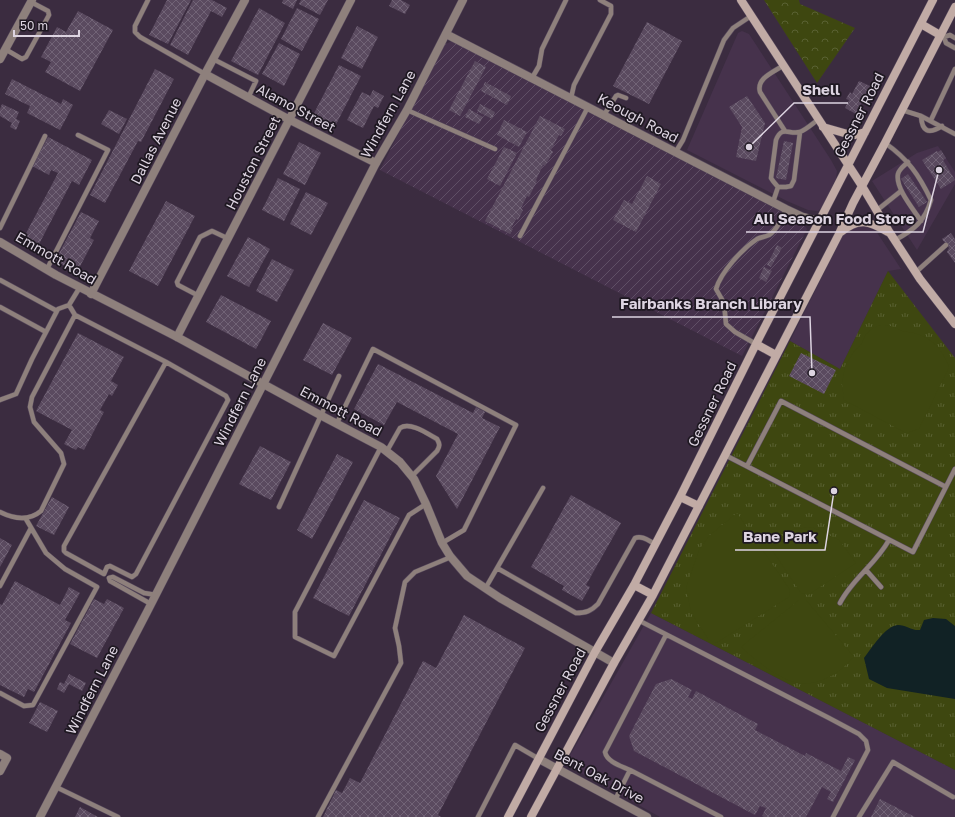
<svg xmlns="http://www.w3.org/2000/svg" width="955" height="817" font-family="'Golos Text',sans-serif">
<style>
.built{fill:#46324c}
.industrial{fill:url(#industrial-furrows)}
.grass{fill:url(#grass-tufts)}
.forest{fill:url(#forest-crowns)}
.pitch{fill:#3e4710}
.water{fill:#112225}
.building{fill:url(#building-cross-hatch)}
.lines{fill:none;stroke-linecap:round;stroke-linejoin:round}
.service-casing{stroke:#584a5d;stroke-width:5.5}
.minor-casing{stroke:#584a5d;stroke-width:9}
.tertiary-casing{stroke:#584a5d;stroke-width:9}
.secondary-casing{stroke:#584a5d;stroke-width:9}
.service{stroke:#8e807c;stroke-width:4.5}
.minor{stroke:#8e807c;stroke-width:8}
.tertiary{stroke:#8e807c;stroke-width:8}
.secondary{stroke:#c1aba5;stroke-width:8}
.labels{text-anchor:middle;stroke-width:3.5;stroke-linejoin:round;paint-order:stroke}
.street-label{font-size:14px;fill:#ddd4e1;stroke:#1e1821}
.leader{fill:none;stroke:#ddd4e1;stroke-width:1.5}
.callout-dot{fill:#ddd4e1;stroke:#1e1821;stroke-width:1.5}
.callout-label{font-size:15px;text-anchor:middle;font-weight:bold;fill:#ddd4e1;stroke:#1e1821;stroke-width:3.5;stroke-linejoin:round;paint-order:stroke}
</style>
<defs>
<pattern id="industrial-furrows" width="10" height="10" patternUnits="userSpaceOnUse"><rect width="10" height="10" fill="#46324c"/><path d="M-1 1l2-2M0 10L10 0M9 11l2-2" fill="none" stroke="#604f66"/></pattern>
<pattern id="grass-tufts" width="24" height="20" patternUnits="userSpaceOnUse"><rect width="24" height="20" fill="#3e4710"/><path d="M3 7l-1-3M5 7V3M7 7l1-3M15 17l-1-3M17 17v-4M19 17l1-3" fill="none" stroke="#596132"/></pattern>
<pattern id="forest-crowns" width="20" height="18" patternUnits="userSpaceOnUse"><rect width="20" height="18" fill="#3e4710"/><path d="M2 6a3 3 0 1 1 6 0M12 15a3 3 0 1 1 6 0" fill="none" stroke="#596132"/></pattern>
<pattern id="building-cross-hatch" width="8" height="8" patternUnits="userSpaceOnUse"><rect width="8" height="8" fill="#5a4a5f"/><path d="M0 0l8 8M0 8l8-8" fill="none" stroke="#716376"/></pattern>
</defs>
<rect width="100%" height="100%" fill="#3b2c40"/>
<!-- built -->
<path class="built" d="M742,31L749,34L831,160L837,171L836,179L823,206L818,211L808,210L787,201L687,150L738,33Z
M938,146L955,172V184L917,250L872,181L917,153Z
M859,224L876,231L901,269L888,271L840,369L790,341L845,231Z
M651,613L955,770V817H660L572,768L569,763L568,759Z"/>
<!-- industrial -->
<path class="industrial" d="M454,40L801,222L807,229L742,356L380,170L444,45Z"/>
<!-- grass -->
<path class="grass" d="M888,271L955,358V770L651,613L790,341L840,369Z"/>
<!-- forest -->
<path class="forest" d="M764,0H799L800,4L855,28L817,83Z"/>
<!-- pitch -->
<path class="pitch" d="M881,325C891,325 893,327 902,331C906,332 910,332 914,333C934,339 942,349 949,367L919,429L906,433L844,400L842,384L845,366L853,353L862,343L866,334L873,328Z
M737,513L790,590L789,597L716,643L708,639L691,612L686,588L699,550L710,535Z
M812,527L839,540L856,563L808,595L801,593L768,544L794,529Z
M799,600H806L854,657C848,662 843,669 836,673C828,679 808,686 798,683C779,679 755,660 741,647Z"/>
<!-- water -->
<path class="water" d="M933,618L946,619L955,626V699L887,688L869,679L864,658C872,648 885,626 898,625C906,625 912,631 920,630L924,620Z"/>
<!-- building -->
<path class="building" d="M167,0H191L168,44L149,35Z
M193,0H212L227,8L222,17L211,11L188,55L170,45Z
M283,0H297L293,9L282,3Z
M301,0H328L320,15L299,4Z
M392,0H401L410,5L405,14L389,6Z
M259,8L285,23L258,75L231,61Z
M297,8L319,19L302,51L281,39Z
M78,11L113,30L80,91L45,72L51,62L41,57L57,27L66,32Z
M647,22L682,41L649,104L613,86Z
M357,26L378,37L362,69L341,58Z
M279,43L300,54L284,86L262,74Z
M475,61L486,67L460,116L449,110Z
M339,65L361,76L332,132L310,121Z
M155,69L174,79L141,142L138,141L105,203L90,195Z
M12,79L61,104L63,99L73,105L60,130L27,113L30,106L5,94Z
M859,81L870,86L856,114L845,108L849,100L846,99L850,92L852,94Z
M485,82L511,96L507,105L481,91Z
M373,90L384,96L378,108L374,106L363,128L347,120L362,92L370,96Z
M747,96L765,123L756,161L736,157L742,127L729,107Z
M2,104L19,112L16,119L20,121L16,130L10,127L12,123L0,116V109Z
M480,104L495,112L492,119L477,111Z
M469,109L483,117L479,124L465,117Z
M109,110L127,119L119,134L101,124Z
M540,116L565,129L561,136L559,135L551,150L553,152L545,166L543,165L536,180L537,181L529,197L527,196L521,208L523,210L518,220L516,219L511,228L513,229L510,234L485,221Z
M504,120L527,132L519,147L497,135Z
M48,137L92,160L79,185L72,181L38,246L23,239L58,173L51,170L49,175L32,166Z
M784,141L793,143L786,180L776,178Z
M299,142L321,153L305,185L283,174Z
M504,147L517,153L500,186L487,179Z
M941,150L946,158L943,160L955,180L941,189L922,160L937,151L938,152Z
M908,174L927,202L919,207L901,179Z
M647,176L661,184L636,232L613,220L624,200L632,204Z
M278,178L300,189L284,221L262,210Z
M306,192L328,203L311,235L290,224Z
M166,201L195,216L158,286L129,271Z
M81,212L99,221L90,238L94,240L77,272L55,261Z
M951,233L955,239V263L947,252L949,248L942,239Z
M248,237L270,249L249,287L227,276Z
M777,245L782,248L771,267L767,265Z
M272,259L294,270L277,302L256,291Z
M764,267L772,271L766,282L759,278Z
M221,295L271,321L256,349L206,322Z
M323,323L352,338L332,375L303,360Z
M78,333L124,357L111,381L118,385L112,396L109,394L100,410L104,412L84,450L78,447L76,450L64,444L72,430L36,411Z
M801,353L836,370L824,394L789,376Z
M378,364L473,413L476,407L485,412L482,418L500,427L457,509L436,476L458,434L397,402L384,425L354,409Z
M260,446L291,462L271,500L239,484Z
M337,454L353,462L312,539L297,530Z
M571,495L621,523L586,585L590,587L582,601L562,590L564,586L531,567Z
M52,497L69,507L54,535L36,526Z
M364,500L400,518L349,616L313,598Z
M0,538L12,545L0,567Z
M15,581L60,605L69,587L80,593L65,620L71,623L34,692L28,689L24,697L0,685V604L2,605Z
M94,599L104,604L107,599L124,608L97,658L70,644Z
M464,615L525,648L438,815L441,817H323L336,790L342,793L350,778L360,783L423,661L436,668Z
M69,674L86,683L82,691L69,684L64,693L57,689L60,682L64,684Z
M671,679L692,690L688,697L692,699L696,691L758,724L755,730L805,756L806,753L841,771L848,757L855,760L833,802L827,799L831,792L822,787L806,817H764L762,816L766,808L760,806L755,815L634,751L629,736L656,684Z
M40,702L58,711L47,732L29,723Z
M880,799L915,817H871Z
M80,807L98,817H75Z"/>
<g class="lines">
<defs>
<path id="service" d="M148,0L135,26V32L140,37L205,74
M955,38L950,35L944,37L946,43L955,48
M5,49L22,59L26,57L49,15L48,11L31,2
M213,59L256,81L248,98
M784,65C774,72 756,78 760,92L785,131
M532,78L539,66L542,49L566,0
M571,98L574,85L611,14V6L600,0
M407,110L495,149
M902,110L921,116L955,134
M604,115L616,96L618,95L626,98
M921,116C922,131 928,135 942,126
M931,120L955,69
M885,143C908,159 919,175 931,200C925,221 914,230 895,240
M675,153L683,140L724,40L733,28L751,16
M908,162C905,165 899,169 898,174C895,188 914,210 921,221
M778,187H786L791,186L794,180L800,132
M773,202L778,187L773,181L771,178L776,140C782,125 789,135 800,132C807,129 813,123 819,119
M876,211L901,191
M0,228L45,136
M520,236L588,107
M47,269L108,150L78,135
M916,272L946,245
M0,280L57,311
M199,296L178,285L177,282L200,237L212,231L229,239
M69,305L75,315L166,362L226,396L228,400L136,574L132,577L110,566L107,567L104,574L66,553L64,551V546L166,362
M0,307L46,332
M756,344L735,332L726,324L724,303L716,289C721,272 742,249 757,239C761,237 765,237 769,235C776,231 783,217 786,209
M0,400L16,394L32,359L58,309L69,305L80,287
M337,423L373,349L516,425L464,530L442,543
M381,447L295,612V637L334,656L409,515L426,504
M387,451L400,428C410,421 428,434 437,439C440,444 440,446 437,451L412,476
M725,455L913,552L955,469
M747,466L781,401L946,487
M279,507L339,376
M0,512C14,519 29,521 41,511L64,464L61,453L34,422L30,407L32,397L75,315
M497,568L576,613C586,613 591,611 598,604L635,538C642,535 649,541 655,544
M866,570L881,587
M0,586L31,528
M485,589L543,488
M840,603C852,579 876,564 889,540
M151,604L110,581L109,578L113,577L144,593L156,595
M638,620L829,718L859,734L866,741L868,750L833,817
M0,693L24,706L33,705L97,587L65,569L46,553L26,519
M630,770L721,817
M56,787L118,817
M615,800L630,770C621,766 607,762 605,752L666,635
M318,817L401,663L399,646L395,628L405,582L415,572L451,557
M478,817L515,745L539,759
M859,817L893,762L953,797"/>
<path id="minor" d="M446,34L786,209L803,217L819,221
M0,59L32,0
M205,74L290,120L376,163
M91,294L205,74L245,0
M177,337L351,0
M0,754L7,758L0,771"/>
<path id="tertiary" d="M0,242L56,275L177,337L322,416L381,447L400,462L414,479L426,504L442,543L450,556L467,576L500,598L614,663
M539,759L647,817
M40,817L147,612L376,163L407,110L463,0"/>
<path id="secondary" d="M741,0L862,186L890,233L920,279L955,324
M921,24L940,35
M823,127L851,135H855L865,132
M841,232C859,217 869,221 888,232
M756,344L776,355
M680,497L699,506
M634,585L653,595
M508,817L595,652L634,585L680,497L756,344L933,0
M531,817L614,663L653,595L839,234L853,203L885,143L955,7"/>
</defs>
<!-- service casing -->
<use href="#service" class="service-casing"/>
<!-- minor casing -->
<use href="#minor" class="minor-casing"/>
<!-- tertiary casing -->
<use href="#tertiary" class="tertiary-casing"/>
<!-- secondary casing -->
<use href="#secondary" class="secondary-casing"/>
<!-- service -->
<use href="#service" class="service"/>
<!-- minor -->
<use href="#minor" class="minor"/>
<!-- tertiary -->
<use href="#tertiary" class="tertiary"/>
<!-- secondary -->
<use href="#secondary" class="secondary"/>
</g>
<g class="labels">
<!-- street labels -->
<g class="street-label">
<text transform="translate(296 108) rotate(28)" y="5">Alamo Street</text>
<text transform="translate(388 114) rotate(-61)" y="5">Windfern Lane</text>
<text transform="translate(859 115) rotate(-63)" y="5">Gessner Road</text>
<text transform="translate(638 118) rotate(28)" y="5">Keough Road</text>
<text transform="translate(156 141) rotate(-63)" y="5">Dallas Avenue</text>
<text transform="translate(253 163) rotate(-63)" y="5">Houston Street</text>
<text transform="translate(56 258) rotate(30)" y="5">Emmott Road</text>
<text transform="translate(240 402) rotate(-63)" y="5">Windfern Lane</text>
<text transform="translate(712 404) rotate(-64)" y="5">Gessner Road</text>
<text transform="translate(341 411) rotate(28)" y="5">Emmott Road</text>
<text transform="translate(92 690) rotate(-63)" y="5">Windfern Lane</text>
<text transform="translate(560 690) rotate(-62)" y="5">Gessner Road</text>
<text transform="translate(599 776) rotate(28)" y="5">Bent Oak Drive</text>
</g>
</g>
<!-- callouts -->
<path class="leader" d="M749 147L794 103H848M939 170L923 232H746M812 373L810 317H612M834 491L825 550H735"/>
<g class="callout-dot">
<circle cx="749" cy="147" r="4"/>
<circle cx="939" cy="170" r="4"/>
<circle cx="812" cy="373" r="4"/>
<circle cx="834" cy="491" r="4"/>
</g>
<g class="callout-label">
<text x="821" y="95">Shell</text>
<text x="834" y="224">All Season Food Store</text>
<text x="711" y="309">Fairbanks Branch Library</text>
<text x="780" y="542">Bane Park</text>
</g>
<!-- scale -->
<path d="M14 30v6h65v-6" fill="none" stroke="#ddd4e1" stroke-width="2"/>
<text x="20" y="30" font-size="12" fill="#ddd4e1" stroke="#1e1821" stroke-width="3" paint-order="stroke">50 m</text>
</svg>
